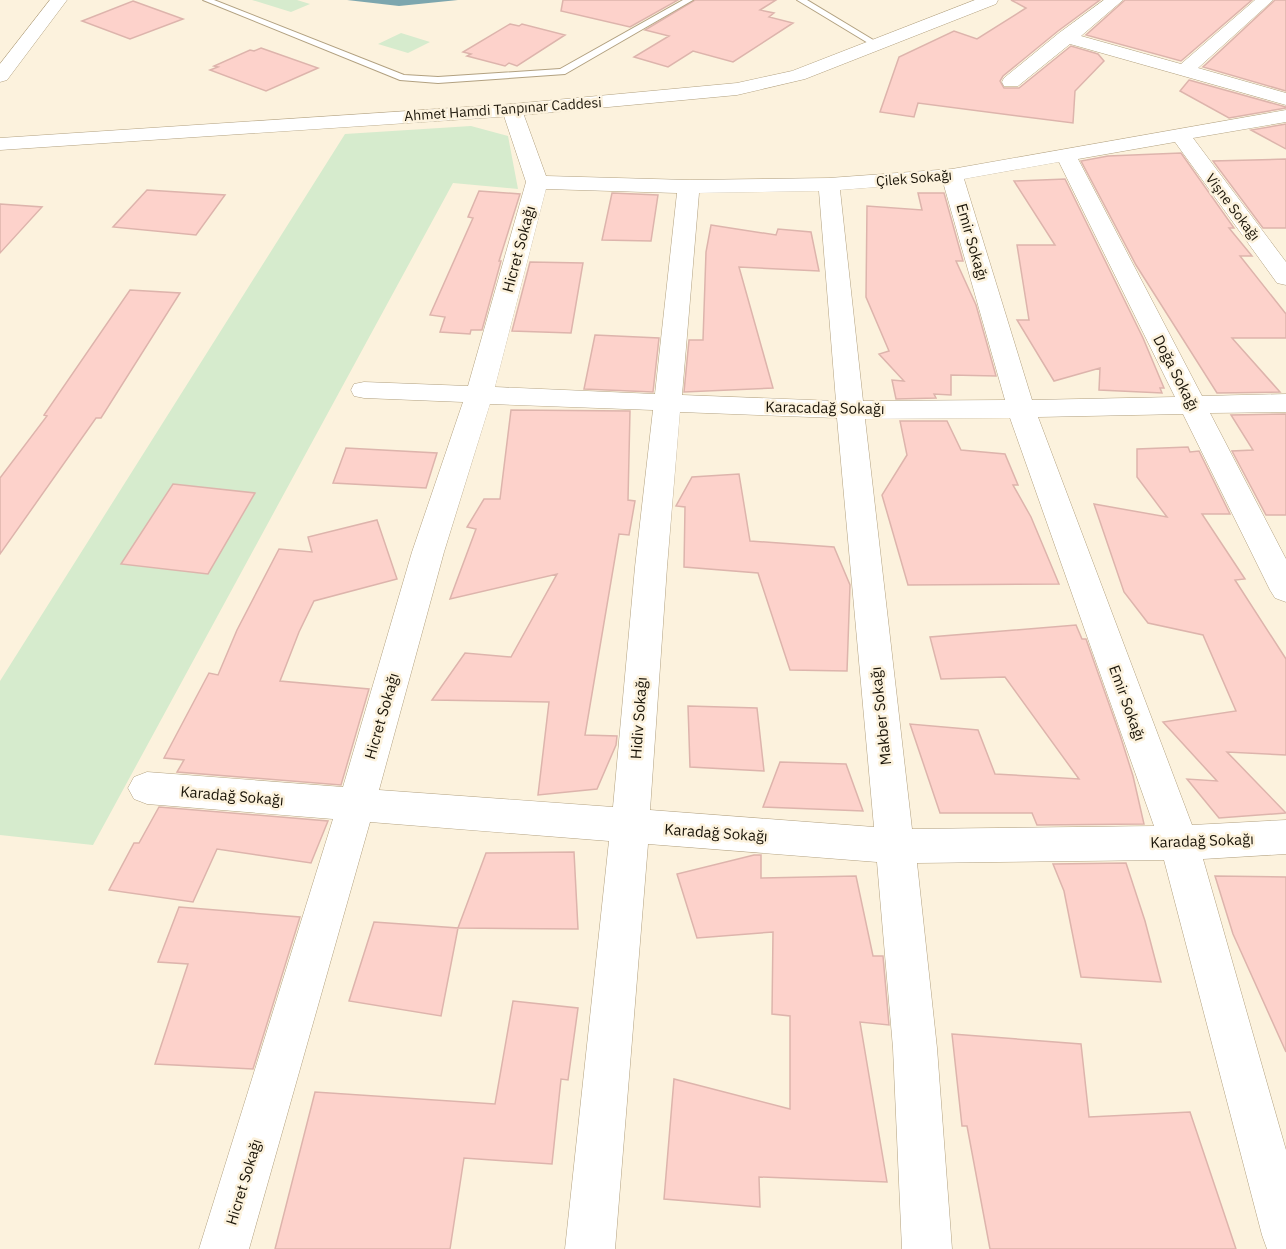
<svg xmlns="http://www.w3.org/2000/svg" width="1286" height="1249" font-family="'IBM Plex Sans',sans-serif">
<style>
.green{fill:#d6ebcd}
.water{fill:#7ca6ae}
.building{fill:#fdd2cb;stroke:#ddb4ac;stroke-width:1.5}
.lines{fill:none;stroke-linecap:round;stroke-linejoin:round}
.service-casing{stroke:#b2a180;stroke-width:2}
.minor-casing{stroke:#b2a180;stroke-width:1}
.tertiary-casing{stroke:#b2a180;stroke-width:1}
.service{fill:#fff;fill-rule:evenodd}
.minor{fill:#fff;fill-rule:evenodd}
.tertiary{fill:#fff;fill-rule:evenodd}
.labels{text-anchor:middle;stroke-width:5;stroke-linejoin:round;paint-order:stroke}
.far-street-label{font-size:14px;fill:#1a1408;stroke:#fcf2dd}
.street-label{font-size:15px;fill:#1a1408;stroke:#fcf2dd}
</style>
<rect width="100%" height="100%" fill="#fcf2dd"/>
<!-- green -->
<path class="green" d="M252,0H297L310,4L291,12Z
M401,33L430,42L408,53L378,44Z
M471,126L508,136L518,189L453,183L93,845L0,835V681L345,134Z"/>
<!-- water -->
<path class="water" d="M347,0H458L399,6Z"/>
<!-- building -->
<path class="building" d="M563,0H678L630,27L561,11Z
M695,0H776L760,10L774,13L769,17L793,23L733,62L693,51L668,67L634,57L669,36L645,30Z
M1011,0H1100L1058,31L1003,76L1000,81L1004,88H1019L1071,46L1098,54L1104,61L1075,91L1073,123L918,103L914,117L880,112L899,57L954,31L977,39L1026,8Z
M1125,0H1252L1181,61L1086,35Z
M1275,0H1286V91L1203,67Z
M133,1L183,19L130,39L82,21Z
M510,24L519,26L522,24L565,35L517,66L509,63L505,66L467,56L471,54L463,52Z
M261,48L318,68L266,91L210,70L218,67L214,66L250,50L254,51Z
M1189,80L1286,107V108L1229,118L1180,91Z
M1286,124V149L1251,130Z
M1181,153L1234,228H1229L1252,256H1240L1286,314V338H1232L1280,392L1217,393L1136,265L1081,161L1108,156Z
M1286,159V228H1263L1213,161Z
M1065,179L1143,338L1164,388H1160L1162,393L1099,390L1100,368L1054,381L1017,320H1029L1017,245H1055L1014,181Z
M147,190L225,195L196,235L113,227Z
M479,191L520,194L499,261H501L482,330H471L470,334L440,332L445,317L430,315L473,218L468,217Z
M612,193L658,195L651,241L602,240Z
M918,193H944L963,261H956L976,305L996,376L951,375V395L934,394L936,398L896,399L892,380L904,381L879,354L889,351L866,297L867,206L922,210Z
M0,204L42,207L0,253Z
M711,225L776,235L778,229L811,232L819,271L739,267L773,388L684,392L689,340H703L706,252Z
M530,262L583,263L571,333L512,331Z
M130,290L180,293L101,418H96L0,554V478L47,416L44,415Z
M595,335L659,338L653,392L584,389Z
M511,410L630,411L628,500L635,501L629,535L619,534L585,735L617,736L616,745L597,789L538,795L549,702L432,700L465,653L511,657L557,574L450,599L476,529L467,527L484,499H500Z
M1286,414V515H1266L1232,451L1253,450L1231,415Z
M900,421H947L961,450L1005,454L1018,485H1013L1031,517L1059,584L908,585L882,495L907,455Z
M1188,447L1190,452L1199,451L1230,514H1202L1245,579L1235,580L1286,659V755L1227,752L1286,813L1219,818L1187,779L1217,781L1163,722L1236,711L1203,635L1148,623L1124,592L1094,504L1167,517L1137,477V449Z
M346,448L437,453L426,488L333,483Z
M739,474L750,541L834,547L850,585L847,671L790,670L758,573L684,567L685,507L676,506L692,477Z
M173,484L255,493L208,574L121,564Z
M377,520L397,579L314,601L299,632L280,681L369,689L341,785L177,772L184,760L164,758L209,673L218,675L237,630L279,549L312,552L308,537Z
M1076,625L1082,639H1086L1120,735L1133,776L1144,824L1037,825L1032,813H940L910,724L978,730L995,774L1079,779L1005,677L941,679L930,637Z
M688,706L757,708L764,771L690,767Z
M780,762L846,764L863,811L763,807Z
M159,807L328,821L311,863L217,849L193,902L109,890L134,843H139Z
M574,852L578,929L458,928L486,853Z
M754,855H761V878L856,876L873,956H883L889,1025L860,1022L887,1182L759,1177L760,1207L664,1199L674,1079L790,1109V1016L772,1014L773,932L697,938L677,874Z
M1126,863L1145,921L1161,982L1081,977L1064,891L1053,864Z
M1215,876L1286,877V1052L1233,934Z
M179,907L300,917L253,1069L155,1064L188,964L158,962Z
M374,922L458,928L441,1016L349,1001Z
M513,1001L578,1008L568,1080L561,1079L552,1164L464,1158L450,1249H275L315,1092L495,1104Z
M952,1034L1081,1044L1089,1117L1190,1112L1236,1249H990L967,1126H962Z"/>
<g class="lines">
<defs>
<path id="service" d="M203,0H214L404,75L438,77L560,69L683,0H693L565,74L438,83L400,80Z
M797,0H807L880,44L873,46Z"/>
<path id="minor" d="M50,0H67L7,80L0,82V64Z
M1104,0H1123L1081,36L1181,64L1255,0H1273L1198,68L1286,93V105L1070,44L1018,86H1004L1002,82L1004,78L1059,33Z
M512,104L519,106L522,110L546,176L689,180L829,178L952,169L1286,110V122L1193,138L1286,262V285L1277,283L1175,142L1078,159L1202,396L1286,394V412L1210,413L1286,559V602L1275,598L1270,590L1183,414L1038,417L1192,825L1286,820V854L1203,859L1286,1150V1249H1267L1262,1235L1164,860L917,863L937,1048L952,1249H902L893,1048L877,862L648,844L615,1249H565L609,841L370,822L249,1249H199L333,819L147,804L134,799L128,788L134,777L147,772L343,787L412,552L463,402L364,398L354,396L351,390L354,384L364,382L468,386L526,182L502,110L505,106ZM1059,162L1175,397L1032,400L964,179ZM943,182L1005,400L863,401L840,190ZM546,189L677,193L655,394L495,387ZM819,191L836,401L682,395L699,193ZM490,404L653,410L635,567L613,807L379,790L444,552ZM680,412L837,418L874,827L650,810L667,567ZM1010,418L1154,826L912,829L865,419Z"/>
<path id="tertiary" d="M975,0H998L996,4L805,79L737,95L512,116L0,150V138L512,104L737,83L792,71Z"/>
</defs>
<!-- service casing -->
<use href="#service" class="service-casing"/>
<!-- minor casing -->
<use href="#minor" class="minor-casing"/>
<!-- tertiary casing -->
<use href="#tertiary" class="tertiary-casing"/>
<!-- service -->
<use href="#service" class="service"/>
<!-- minor -->
<use href="#minor" class="minor"/>
<!-- tertiary -->
<use href="#tertiary" class="tertiary"/>
</g>
<g class="labels">
<!-- far-street labels -->
<g class="far-street-label">
<text transform="translate(503 109) rotate(-4)" y="5">Ahmet Hamdi Tanpınar Caddesi</text>
<text transform="translate(914 178) rotate(-5)" y="5">Çilek Sokağı</text>
<text transform="translate(1233 207) rotate(53)" y="5">Vişne Sokağı</text>
</g>
<!-- street labels -->
<g class="street-label">
<text transform="translate(972 242) rotate(74)" y="5">Emir Sokağı</text>
<text transform="translate(519 249) rotate(-75)" y="5">Hicret Sokağı</text>
<text transform="translate(1176 373) rotate(63)" y="5">Doğa Sokağı</text>
<text transform="translate(825 408) rotate(1)" y="5">Karacadağ Sokağı</text>
<text transform="translate(1127 703) rotate(70)" y="5">Emir Sokağı</text>
<text transform="translate(382 716) rotate(-74)" y="5">Hicret Sokağı</text>
<text transform="translate(881 716) rotate(-96)" y="5">Makber Sokağı</text>
<text transform="translate(639 718) rotate(-86)" y="5">Hidiv Sokağı</text>
<text transform="translate(232 796) rotate(5)" y="5">Karadağ Sokağı</text>
<text transform="translate(716 833) rotate(4)" y="5">Karadağ Sokağı</text>
<text transform="translate(1202 841) rotate(-2)" y="5">Karadağ Sokağı</text>
<text transform="translate(244 1182) rotate(-73)" y="5">Hicret Sokağı</text>
</g>
</g>
</svg>
